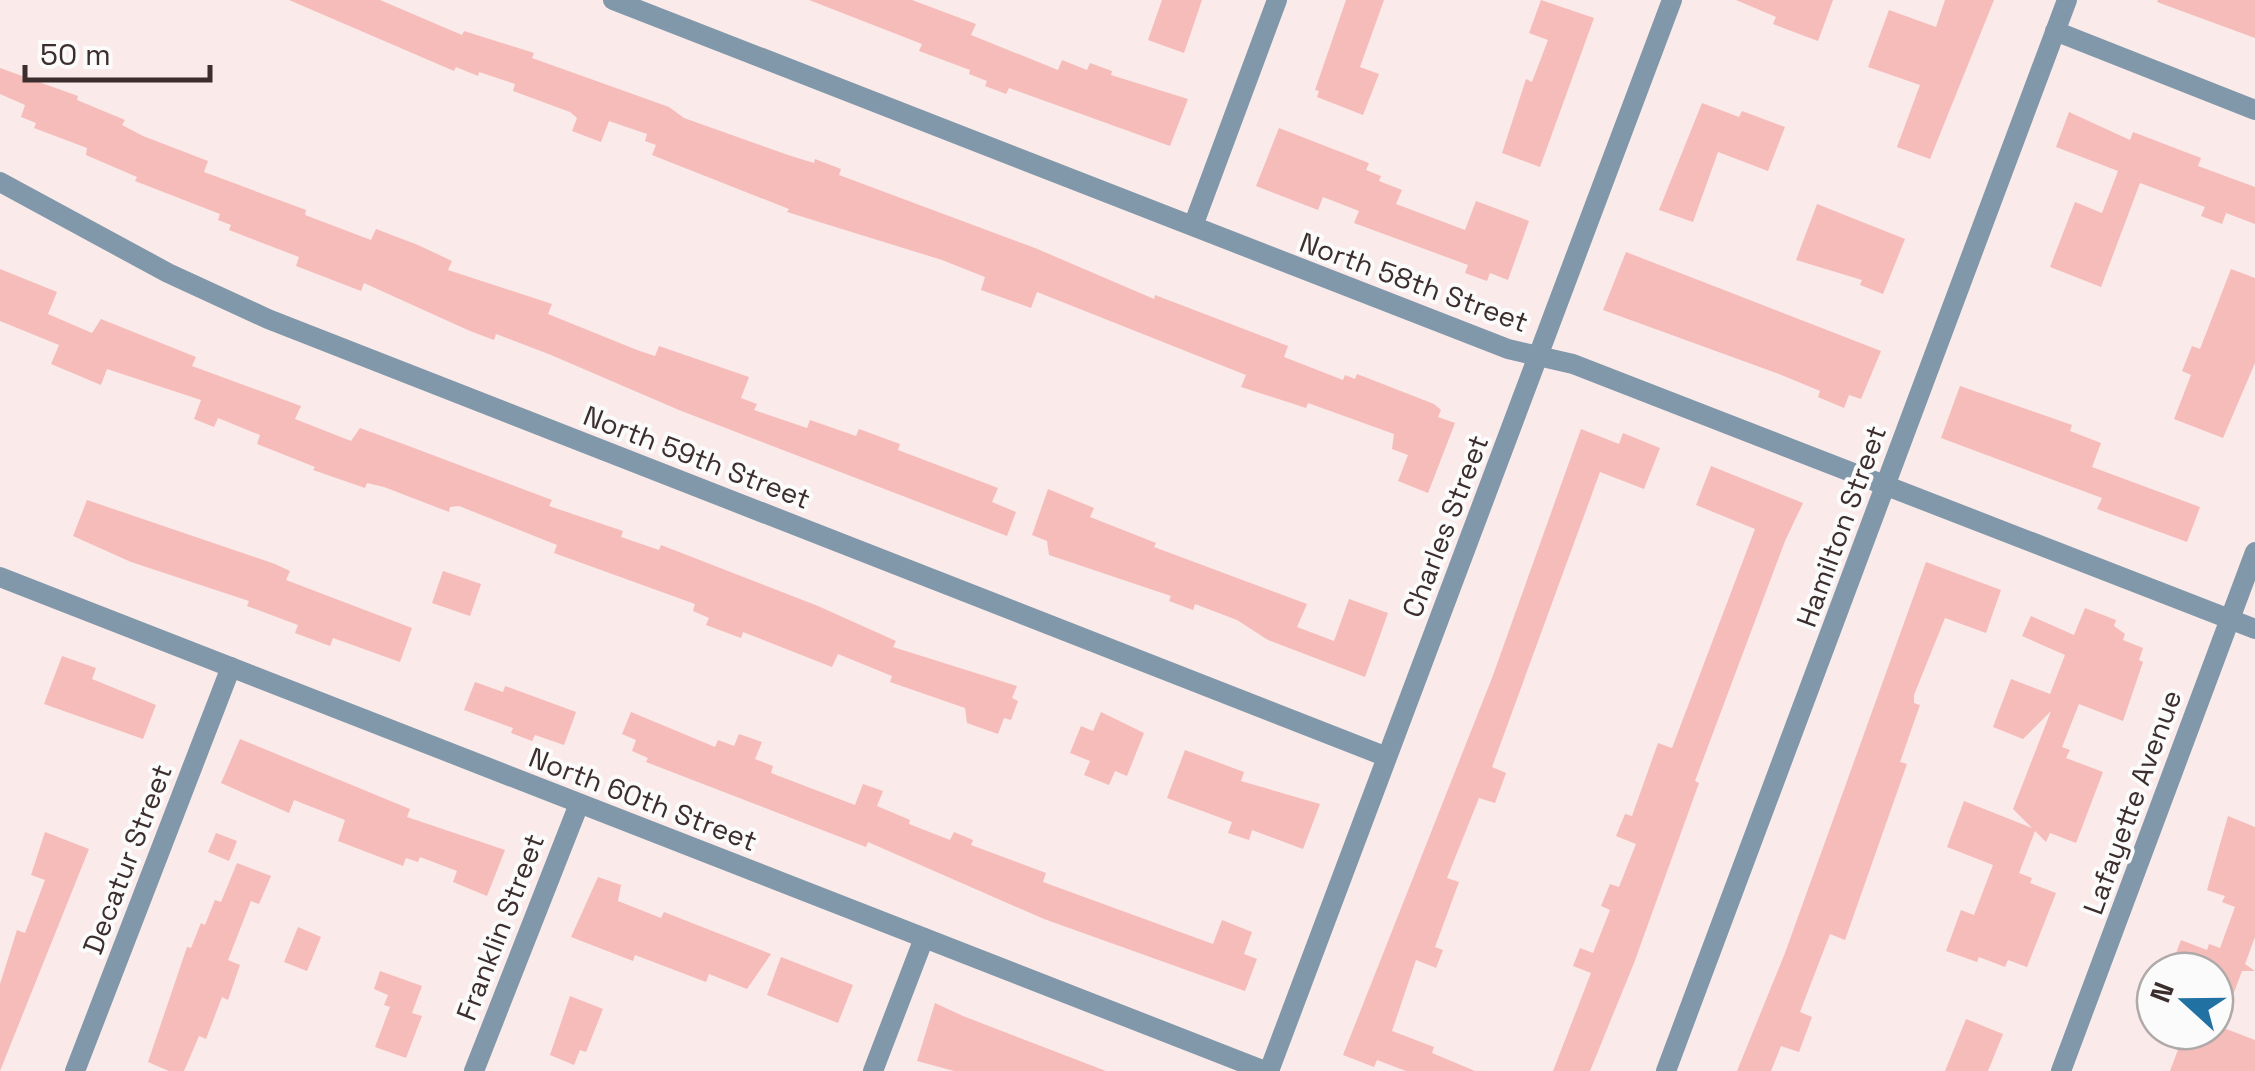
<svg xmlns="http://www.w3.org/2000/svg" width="2255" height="1071" font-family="'Space Grotesk',sans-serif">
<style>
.building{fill:#f6bcba}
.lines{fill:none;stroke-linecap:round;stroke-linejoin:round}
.minor{stroke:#8198aa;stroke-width:20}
.tertiary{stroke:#8198aa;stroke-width:20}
.labels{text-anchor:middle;stroke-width:8;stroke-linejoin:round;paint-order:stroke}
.street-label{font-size:28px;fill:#3c2e2d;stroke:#fbfbfb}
</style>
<rect width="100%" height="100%" fill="#faeae9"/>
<!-- building -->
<path class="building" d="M289,0H380L462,35L464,31L534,53L532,58L669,107L684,118L788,155L814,163L815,159L841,169L839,175L1035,248L1154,299L1155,295L1288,346L1284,357L1343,380L1345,375L1355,379L1357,374L1434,404L1441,410L1438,417L1455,423L1428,493L1398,481L1408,455L1392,449L1394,434L1308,403L1306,408L1241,387L1246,375L1037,292L1031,308L981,290L985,277L942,260L787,212L789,209L652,155L656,145L645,141L647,134L609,121L601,142L572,131L577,118L570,112L513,91L515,84L479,72L478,76L456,67L454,71Z
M809,0H912L976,24L971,35L1058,70L1062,60L1087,70L1090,63L1112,71L1111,75L1188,99L1170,146L1009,88L1006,94L985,86L987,81L969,74L970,70L919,51L922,44Z
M1162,0H1202L1184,53L1148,40Z
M1346,0H1384L1360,67L1379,74L1363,115L1317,97L1319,91L1315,90Z
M1541,0L1594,18L1540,167L1502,153L1526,79L1532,82L1548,40L1529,33Z
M1736,0H1833L1818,41L1773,24L1776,17Z
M1945,0H1994L1930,159L1897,147L1920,85L1868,67L1889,10L1936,27Z
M2158,0H2255V38L2157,2Z
M0,68L78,96L77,100L125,120L122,125L143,136L208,161L204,172L306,210L305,215L371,240L376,229L418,245L452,261L448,270L552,304L548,314L637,350L655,356L659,346L749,377L741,398L757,404L754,410L807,428L810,420L856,436L859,429L900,444L898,450L998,488L992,502L1016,512L1007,536L679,410L551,355L496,334L494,340L470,331L364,283L361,291L296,266L299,257L229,230L231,225L218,220L220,214L135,181L137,177L86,155L87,148L34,128L36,123L21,117L25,105L0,94Z
M1702,103L1739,117L1742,111L1785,127L1768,171L1718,152L1693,222L1659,210Z
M2069,112L2130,140L2133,132L2201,158L2198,166L2255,187V224L2226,213L2222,224L2201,216L2205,207L2140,183L2101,287L2050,267L2075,202L2102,213L2118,171L2056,147Z
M1279,128L1369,163L1366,170L1381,176L1379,181L1402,190L1396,204L1465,230L1476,201L1529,221L1508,280L1490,273L1487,281L1465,273L1468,265L1354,223L1359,211L1323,197L1318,210L1256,186Z
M1817,204L1905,239L1883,294L1860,285L1862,280L1796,260Z
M1626,252L1881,351L1861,399L1849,395L1844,408L1818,397L1820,391L1779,374L1603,310Z
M0,269L57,292L48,314L92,333L101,319L196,357L192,366L301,406L295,419L351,441L360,428L414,448L552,500L549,506L623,531L621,537L659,550L661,545L818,606L896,641L893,647L1017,686L1012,698L1018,701L1011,720L1004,718L998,734L967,723L965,708L890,682L892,676L838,654L832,667L743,632L741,638L706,625L709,618L693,611L695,604L554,553L557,545L459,506L450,507L449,512L384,487L367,483L365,488L313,470L315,467L257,444L260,435L218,418L214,427L194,419L201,400L107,369L101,385L51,364L59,345L0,321Z
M2231,269L2255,278V363L2223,438L2174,419L2191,375L2182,371L2192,346L2200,349Z
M1960,386L2072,425L2070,431L2101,443L2092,467L2200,507L2187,542L2097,509L2102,498L1941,438Z
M1581,429L1619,444L1623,433L1660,448L1644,489L1600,472L1492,767L1506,773L1495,803L1479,798L1447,878L1459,882L1435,947L1443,950L1436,968L1416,960L1392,1031L1434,1047L1432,1053L1475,1071H1406L1377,1060L1374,1067L1343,1055L1492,678Z
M1711,466L1803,503L1785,541L1695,781L1699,783L1634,963L1590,1071H1553L1591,973L1573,966L1580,948L1593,953L1610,910L1601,906L1610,884L1619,887L1636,844L1616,836L1625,814L1632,816L1658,743L1672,748L1755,529L1696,505Z
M1048,489L1094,508L1090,517L1156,543L1154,547L1307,604L1297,627L1334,641L1349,599L1388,613L1365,677L1268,640L1237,620L1195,604L1193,610L1169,601L1171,596L1049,555L1047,541L1032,535Z
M87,500L275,564L290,571L286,580L412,628L400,662L333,638L330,646L295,633L298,625L247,606L249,601L131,562L73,536Z
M1926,562L2001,590L1986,633L1945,618L1914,695V703L1920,705L1900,762L1907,764L1845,940L1830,934L1800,1012L1812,1017L1799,1052L1781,1046L1771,1071H1737L1785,953Z
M443,571L481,584L470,616L432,603Z
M2085,608L2116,620L2114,626L2125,634L2123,640L2143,648L2139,660L2143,662L2123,721L2079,704L2062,747L2070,750L2066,758L2103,772L2076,843L2050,833L2046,842L2035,831L2019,873L2032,878L2030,883L2056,893L2027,967L2008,960L2005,967L1979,957L1977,962L1946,951L1961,910L1974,915L1993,865L1947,847L1964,801L2032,828L2013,809L2051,711L2023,739L1993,727L2011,679L2050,694L2065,655L2022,636L2031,616L2074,635Z
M62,656L96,668L92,679L156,705L143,739L44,704Z
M475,682L503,692L505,686L576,712L564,745L535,735L532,741L511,733L513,728L464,710Z
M631,712L715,747L718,740L734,746L739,734L762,742L755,759L773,766L771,773L855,805L863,784L883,791L877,806L910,820L909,824L950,840L954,832L973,840L971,845L1046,873L1043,882L1213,944L1222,920L1252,932L1244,954L1257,959L1245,991L1044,919L868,842L866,847L646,762L648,758L632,751L636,740L622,734Z
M1101,712L1144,733L1127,776L1115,771L1109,785L1084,775L1090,761L1070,753L1081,726L1093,731Z
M240,739L410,809L407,817L505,850L487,896L453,882L457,871L420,857L418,862L406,858L403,866L338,841L345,820L294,800L289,813L221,783Z
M1185,750L1244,772L1241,781L1320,804L1303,849L1252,830L1249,840L1228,833L1232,822L1167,798Z
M2228,816L2255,827V937L2245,964L2255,971H2242L2221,1027L2255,1040V1071H2170L2185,1031H2215V971H2169L2181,940L2207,950L2209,944L2220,948L2235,907L2222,902L2225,896L2207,890Z
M45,832L89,849L0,1071V984L17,930L25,933L45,880L31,875Z
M216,833L237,841L229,861L208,852Z
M237,863L271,876L259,904L251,901L228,960L240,965L228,1000L222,997L206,1039L199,1036L184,1071H169L148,1062L187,947L191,948L201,923L205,925L215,900L221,902Z
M598,877L621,885L618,901L661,918L664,912L771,954L747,989L709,974L706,982L635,955L633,961L571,937Z
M298,927L321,937L307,971L284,962Z
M781,957L853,985L838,1023L767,995Z
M380,971L422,986L412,1013L422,1016L406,1058L375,1047L390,1007L384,1005L388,995L374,989Z
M570,996L603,1009L586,1052L580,1050L574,1065L550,1055Z
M935,1003L963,1016L1106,1071H954L917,1061Z
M1966,1019L2003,1034L1988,1071H1945Z"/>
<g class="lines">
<!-- minor -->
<path class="minor" d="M613,0L1508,349L1573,364L2255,629
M2055,31L2255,110
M0,182L168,273L268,319L1387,757
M1193,226L1277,0
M75,1071L231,667
M474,1071L579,804
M873,1071L924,938
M1269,1071L1672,0
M1666,1071L2067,0
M2061,1071L2255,552"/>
<!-- tertiary -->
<path class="tertiary" d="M0,577L1265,1071"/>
</g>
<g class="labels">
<!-- street labels -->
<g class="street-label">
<text transform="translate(1414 282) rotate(20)" y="10">North 58th Street</text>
<text transform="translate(697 457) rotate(21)" y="10">North 59th Street</text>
<text transform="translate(1445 526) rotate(-69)" y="10">Charles Street</text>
<text transform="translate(1841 526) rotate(-70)" y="10">Hamilton Street</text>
<text transform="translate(643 799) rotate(21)" y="10">North 60th Street</text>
<text transform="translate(2132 802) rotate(-70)" y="10">Lafayette Avenue</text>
<text transform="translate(127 859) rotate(-69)" y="10">Decatur Street</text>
<text transform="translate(500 927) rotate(-69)" y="10">Franklin Street</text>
</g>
</g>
<!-- north arrow -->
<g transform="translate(2185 1001) rotate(291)"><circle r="48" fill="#fbfbfb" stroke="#afa9a9" stroke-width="2.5"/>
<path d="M0-8L18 38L0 25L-18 38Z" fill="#2271a3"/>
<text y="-15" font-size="28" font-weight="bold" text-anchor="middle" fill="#3c2e2d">N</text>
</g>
<!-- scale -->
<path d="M25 65v15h185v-15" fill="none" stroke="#3c2e2d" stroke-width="5"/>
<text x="40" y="65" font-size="30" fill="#3c2e2d" stroke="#fbfbfb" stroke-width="8" paint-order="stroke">50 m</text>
</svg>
